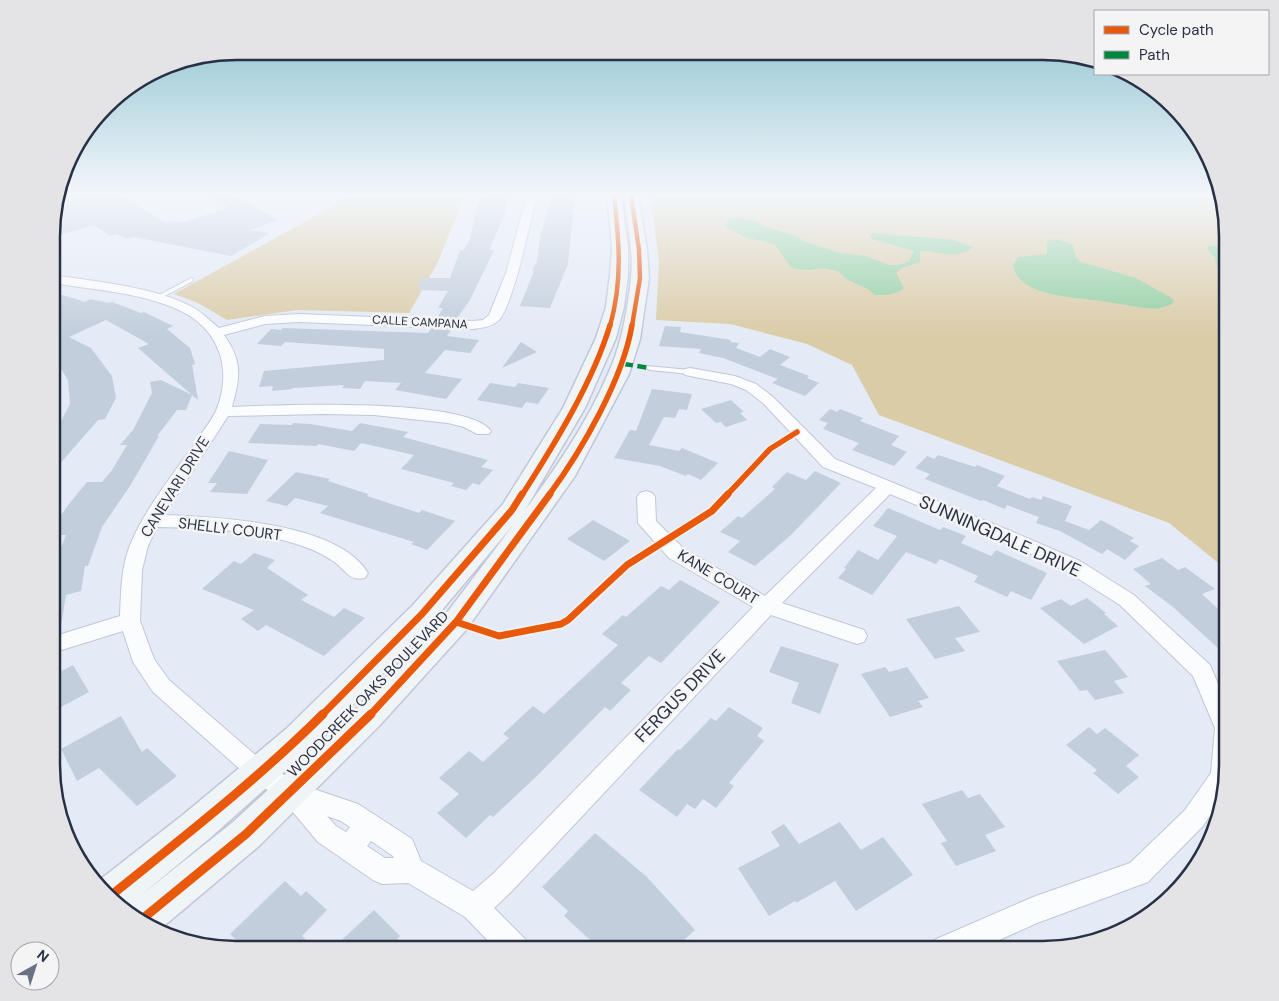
<svg xmlns="http://www.w3.org/2000/svg" width="1279" height="1001" font-family="'DM Sans',sans-serif">
<style>
.green{fill:#dbcca8}
.water{fill:#92cfa1}
.building{fill:#c2cedc}
.lines{fill:none;stroke-linecap:round;stroke-linejoin:round}
.service-casing{stroke:#c0c7d7;stroke-width:2}
.minor-casing{stroke:#c0c7d7;stroke-width:2}
.secondary-casing{stroke:#c0c7d7;stroke-width:3}
.service{fill:#fbfcfe;fill-rule:evenodd}
.minor{fill:#fbfcfe;fill-rule:evenodd}
.secondary{fill:#eff4f6;fill-rule:evenodd}
.quiet{stroke:#00873e;stroke-width:4.5;stroke-dasharray:9 4.5;stroke-linecap:butt}
.cycleway-far3-casing{stroke:#f4f4f4;stroke-width:6}
.cycleway-far2-casing{stroke:#f4f4f4;stroke-width:8}
.cycleway-far1-casing{stroke:#f4f4f4;stroke-width:10}
.cycleway-casing{stroke:#f4f4f4;stroke-width:12}
.cycleway-far3{stroke:#e8590c;stroke-width:4.5}
.cycleway-far2{stroke:#e8590c;stroke-width:5.5}
.cycleway-far1{stroke:#e8590c;stroke-width:7}
.cycleway{stroke:#e8590c;stroke-width:9}
.labels{text-anchor:middle;stroke-width:5;stroke-linejoin:round;paint-order:stroke}
.far-street-label{font-size:12px;fill:#283046;stroke:#f4f4f4}
.street-label{font-size:15px;fill:#283046;stroke:#f4f4f4}
.near-street-label{font-size:18px;fill:#283046;stroke:#f4f4f4}
.rim{fill:none;stroke:#283046;stroke-width:2.5}
</style>
<rect width="100%" height="100%" fill="#e4eaf6"/>
<!-- green -->
<path class="green" d="M353,195H465L437,264L409,313L297,310L227,320L198,303L174,294Z
M650,195H1218L1228,236L1227,570L1169,523L879,415L852,365L807,344L730,324L656,320L659,261Z"/>
<!-- water -->
<path class="water" d="M736,218L756,221L771,229L795,235L803,241L840,253L866,256L889,265H899L909,261L914,251L872,239L870,235L873,233L954,240L973,247C957,261 939,251 920,251V262L902,268L896,273L904,288L900,291L888,295H875L868,289L846,279L838,271L822,268L809,270L796,269L791,267L776,246L771,243L744,237L726,226L725,224L730,219Z
M1057,239L1073,245L1076,257L1081,262L1136,278L1170,297L1174,300L1172,304L1158,309L1144,308C1127,305 1110,302 1094,300C1071,297 1017,295 1013,265L1018,257L1047,254V242L1050,240Z
M1228,245V271L1217,267L1215,258L1207,249L1209,246Z"/>
<!-- building -->
<path class="building" d="M58,195H121L165,223L174,220L180,223L229,208L207,195H233L279,220L250,230L270,233L231,256L134,237L126,239L117,234L110,236L94,225L53,237V212Z
M482,195H509L503,218L489,250H494L470,300L457,318H437L443,308H438L448,291L419,290L420,278H450L460,250H464L470,239L476,212H475Z
M552,195H575L568,264L550,308L520,306L534,271H532L537,261L541,233Z
M53,292L85,302L90,299L109,303L112,302L141,313L144,312L173,326L167,329L190,348L195,364L192,365L198,400L192,395L186,410H177L157,436H159L130,486L102,527L88,566H85L81,591L66,595L60,632H52V570L66,535H52V528L69,504L87,482H102L112,470L127,445H120L133,430L152,393L150,382L161,380L192,395L138,348L149,344L106,320L69,337L91,348L112,376L116,398L105,419L98,420L52,473V427H58L70,404L68,380L53,356Z
M665,326L681,327L680,332L731,340L730,342L739,343L736,348L760,357L770,349L790,357L780,365L809,376L807,378L819,383L805,396L772,383L778,379L723,358L699,353L701,349L659,346Z
M283,328L428,333L431,329L451,330L447,336L479,340L470,353L445,350L425,373L462,379L446,399L395,390L401,383L365,381L360,389L342,388L344,385L293,388L292,389L272,391L273,386L259,387L264,371L384,360V349L285,342L281,346L257,344L271,329L281,330Z
M521,342L537,352L502,368Z
M490,383L515,387L518,383L549,388L538,404L526,402L522,408L477,400Z
M652,389L692,394L687,410L679,409L675,418L664,417L649,445L679,451L682,448L718,463L701,480L688,474L686,476L660,466L614,458L630,430L636,431Z
M731,400L744,412L740,413L747,420L726,427L721,422L716,423L701,409Z
M830,409L837,412L840,409L863,418L860,421L899,436L891,445L907,452L894,466L852,450L859,443L823,429L828,423L819,420Z
M293,423L310,424L352,431L360,423L408,432L403,437L488,460L481,467L493,470L479,485L473,483L466,490L451,486L454,483L401,469L414,455L361,443L354,451L318,444L317,446L248,443L260,424L292,425Z
M229,451L268,460L247,494L210,492L217,483H208Z
M938,455L975,467L977,465L1005,476L997,486L1030,499L1032,497L1041,500L1043,496L1072,506L1065,521L1089,530L1101,520L1134,538L1130,541L1139,546L1125,560L1107,549L1102,554L1060,531L1036,523L1039,517L1007,505L1005,509L983,500L981,501L925,479L930,474L915,468L927,456L934,459Z
M815,471L841,483L791,535L755,566L728,552L740,541L720,532L738,516L742,518L775,489L772,487L787,472L806,480Z
M296,472L330,479L328,481L368,494L367,496L419,513L422,510L455,521L427,550L411,544L414,542L320,513L328,506L295,498L287,506L266,501Z
M888,508L940,530L943,527L966,536L961,543L991,556L996,550L1047,573L1031,600L1011,591L1007,597L974,582L978,576L940,559L936,564L906,552L872,595L838,578L846,569L844,568L858,550L878,560L897,536L873,526Z
M593,520L630,541L604,561L567,539Z
M254,553L275,560L267,568L308,595L301,600L334,617L344,608L365,618L324,656L266,625L258,631L241,619L254,610L202,589L234,561L241,564Z
M1162,558L1178,570L1185,567L1215,589L1202,594L1227,617V645L1218,648L1173,607L1145,586L1151,584L1133,569Z
M680,580L720,602L661,663L649,656L621,683L631,690L610,711L605,707L537,776L493,817L490,815L466,838L437,813L459,794L439,778L469,751L483,762L509,738L503,734L533,706L544,714L618,645L602,634L623,615L626,617L661,586L669,590Z
M1087,598L1106,613L1104,614L1118,626L1084,644L1040,608L1061,599L1071,606Z
M959,606L980,632L955,638L965,651L935,659L906,619Z
M781,646L839,664L820,714L791,703L799,683L769,672Z
M1105,650L1128,677L1114,681L1124,693L1095,700L1087,690L1080,691L1057,661Z
M73,665L89,692L52,712V676Z
M885,667L889,672L907,667L929,698L918,701L923,707L890,717L861,674Z
M729,707L763,728L757,736L764,741L729,783L734,786L716,808L703,799L695,809L687,804L677,817L639,790L678,749L680,750L711,718L716,721Z
M121,716L142,752L147,748L177,776L137,806L99,768L77,781L61,749Z
M1089,727L1097,734L1105,728L1139,755L1126,766L1139,777L1118,794L1093,773L1097,770L1066,745Z
M962,790L968,798L980,794L1005,827L985,835L996,851L956,866L941,843L947,841L922,804Z
M840,822L861,850L883,837L913,875L856,911L835,881L796,903L795,901L769,916L738,868L780,846L771,832L784,824L799,844Z
M595,833L647,877L695,930L673,950H601L564,916L568,911L542,887Z
M285,881L301,896L306,891L327,910L302,936L316,949H246L230,934Z
M374,910L400,936L397,939L408,949H332Z"/>
<g class="lines">
<defs>
<path id="service" d="M53,250L56,251L57,252L53,254Z
M191,278L193,279V281L159,299L154,298Z
M647,366L690,370L694,372L690,374L650,370L646,368Z"/>
<path id="minor" d="M527,195H537C531,218 513,308 498,321C491,327 482,328 473,329L299,322L265,324L224,335C243,361 240,378 232,407C276,405 467,397 491,431L489,434H477L464,427L448,423L374,415L324,414L228,416L164,515C217,517 338,522 368,573L365,578C349,582 345,569 333,561C327,557 320,553 313,550C264,530 209,528 157,527L148,546L142,570L140,621L154,659L169,680L267,765L299,784L358,804L412,839L421,861L473,891L494,873L753,607L669,558L638,523L637,497L640,493L646,491L652,493L655,497L656,521L683,548L765,596L876,488L823,467L763,403L746,390L731,384L685,375L683,372L685,369L690,368L735,376L756,384L773,397L835,459L1013,532L1080,561L1134,595L1210,665L1227,705V777L1223,796L1203,826L1148,882L1037,923L977,950H930L934,940L1033,897L1130,863L1185,810L1211,773L1215,728L1193,676L1120,605L1066,571L1001,540L890,494L782,603L864,630L867,636L864,642L857,644L771,615L512,891L494,908L526,940L530,950L496,949L465,917L408,883L382,884L373,880L318,842L282,799L251,779L153,692L133,662L123,631L52,653V637L120,616C121,592 121,568 130,545C145,509 172,476 195,443C201,433 211,422 216,411C233,370 220,329 179,310C140,292 94,290 53,283V275C93,281 153,287 188,305C200,310 209,320 219,328L265,316L299,314L473,321L483,320L489,315L506,273ZM327,816L341,821L350,827L346,832L336,826ZM371,841L393,856L394,858H385L367,846Z"/>
<path id="secondary" d="M607,195H621L628,248V275L624,307L616,338L585,408L525,510C556,468 587,423 608,374C621,347 628,308 631,278C634,251 627,222 624,195H638L647,250L649,278L640,339L629,374L575,476L466,630L380,725L259,846L158,931L125,911L127,907L124,910L114,904L97,882L184,814L286,729L412,606L503,504L563,408L596,338L606,307L610,275L612,248ZM514,524L446,614L358,707L233,822L140,896L210,838L310,749L432,622Z"/>
</defs>
<!-- service casing -->
<use href="#service" class="service-casing"/>
<!-- minor casing -->
<use href="#minor" class="minor-casing"/>
<!-- secondary casing -->
<use href="#secondary" class="secondary-casing"/>
<!-- service -->
<use href="#service" class="service"/>
<!-- minor -->
<use href="#minor" class="minor"/>
<!-- secondary -->
<use href="#secondary" class="secondary"/>
<!-- quiet -->
<path class="quiet" d="M624,364L650,368"/>
<defs>
<path id="cycleway-far3" d="M631,195L639,250L640,278L632,326
M610,326C623,280 619,241 614,195"/>
<path id="cycleway-far2" d="M522,495C554,445 593,382 610,325
M549,495C582,450 623,379 632,325
M727,495L770,449L797,432"/>
<path id="cycleway-far1" d="M456,622L499,636L561,624L568,620L627,565L712,511L728,494
M322,715L422,614L512,510L522,494
M370,715L456,622L550,494"/>
<path id="cycleway" d="M109,897C182,838 257,780 323,714
M141,920L246,834L371,714"/>
</defs>
<!-- cycleway-far3 casing -->
<use href="#cycleway-far3" class="cycleway-far3-casing"/>
<!-- cycleway-far2 casing -->
<use href="#cycleway-far2" class="cycleway-far2-casing"/>
<!-- cycleway-far1 casing -->
<use href="#cycleway-far1" class="cycleway-far1-casing"/>
<!-- cycleway casing -->
<use href="#cycleway" class="cycleway-casing"/>
<!-- cycleway-far3 -->
<use href="#cycleway-far3" class="cycleway-far3"/>
<!-- cycleway-far2 -->
<use href="#cycleway-far2" class="cycleway-far2"/>
<!-- cycleway-far1 -->
<use href="#cycleway-far1" class="cycleway-far1"/>
<!-- cycleway -->
<use href="#cycleway" class="cycleway"/>
</g>
<!-- sky -->
<linearGradient id="sky" x2="0" y2="1"><stop stop-color="#85bfcc"/><stop offset="0.58" stop-color="#f3f6fb"/><stop offset="1" stop-color="#f3f6fb" stop-opacity="0"/></linearGradient>
<rect width="1279" height="335" fill="url(#sky)"/>
<g class="labels">
<!-- far-street labels -->
<g class="far-street-label">
<text transform="translate(420 322) rotate(3)" y="4">CALLE CAMPANA</text>
</g>
<!-- street labels -->
<g class="street-label">
<text transform="translate(175 487) rotate(-58)" y="5">CANEVARI DRIVE</text>
<text transform="translate(230 529) rotate(7)" y="5">SHELLY COURT</text>
<text transform="translate(718 577) rotate(31)" y="5">KANE COURT</text>
<text transform="translate(368 694) rotate(-46)" y="5">WOODCREEK OAKS BOULEVARD</text>
</g>
<!-- near-street labels -->
<g class="near-street-label">
<text transform="translate(1000 536) rotate(24)" y="6">SUNNINGDALE DRIVE</text>
<text transform="translate(680 696) rotate(-46)" y="6">FERGUS DRIVE</text>
</g>
</g>
<!-- crop -->
<path d="M0 0H1279V1001H0ZM236 60H1043A176 176 0 0 1 1219 236V765A176 176 0 0 1 1043 941H236A176 176 0 0 1 60 765V236A176 176 0 0 1 236 60Z" fill="#e4e4e6" fill-rule="evenodd"/>
<path class="rim" d="M236 60H1043A176 176 0 0 1 1219 236V765A176 176 0 0 1 1043 941H236A176 176 0 0 1 60 765V236A176 176 0 0 1 236 60Z"/>
<!-- legend -->
<rect x="1094" y="10" width="175" height="65" fill="#f4f4f4" stroke="#a2a6ae"/>
<rect x="1104" y="26" width="25" height="8" fill="#e8590c" stroke="#a2a6ae"/>
<text x="1139" y="35" font-size="15" fill="#283046">Cycle path</text>
<rect x="1104" y="51" width="25" height="8" fill="#00873e" stroke="#a2a6ae"/>
<text x="1139" y="60" font-size="15" fill="#283046">Path</text>
<!-- north arrow -->
<g transform="translate(35 966) rotate(39)"><circle r="24" fill="#f4f4f4" stroke="#a2a6ae"/>
<path d="M0-4L9 19L0 12L-9 19Z" fill="#6a7184"/>
<text y="-8" font-size="14" font-weight="bold" text-anchor="middle" fill="#283046">N</text>
</g>
</svg>
